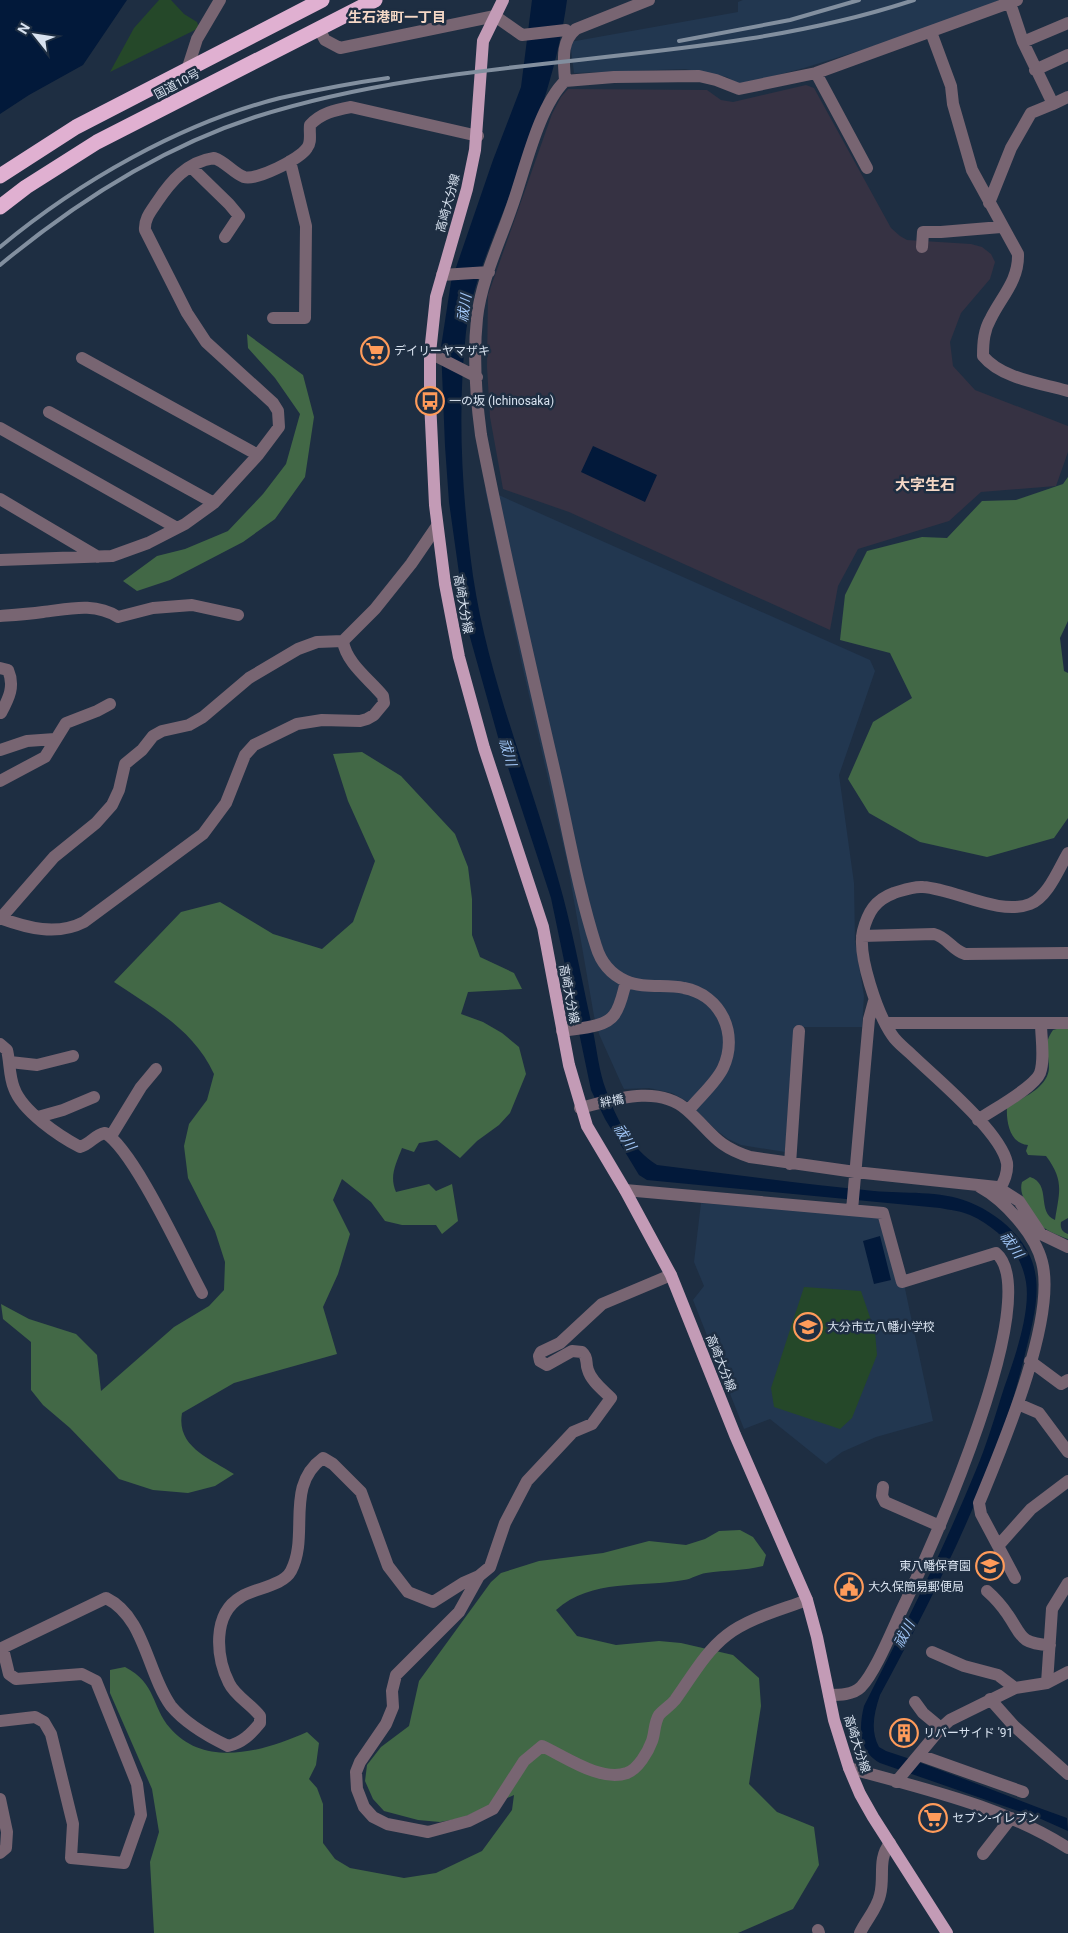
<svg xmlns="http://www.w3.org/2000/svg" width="1068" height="1933" font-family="Roboto,'Noto Sans JP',sans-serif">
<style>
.built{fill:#223750}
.industrial{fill:#363243}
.green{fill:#254829}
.forest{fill:#426846}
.water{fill:#02193a}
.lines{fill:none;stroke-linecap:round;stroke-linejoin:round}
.minor{stroke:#786572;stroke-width:12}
.major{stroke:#c39bb6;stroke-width:12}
.highway{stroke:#e0b0d1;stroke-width:15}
.rail{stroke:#828f9f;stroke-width:4}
.labels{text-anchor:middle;stroke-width:5;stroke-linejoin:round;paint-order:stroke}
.street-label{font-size:12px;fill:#d8e2ef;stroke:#1e2e42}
.poi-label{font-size:12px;fill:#d8e2ef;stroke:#1e2e42;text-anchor:start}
.neighbourhood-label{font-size:14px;font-weight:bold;fill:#f5d8c6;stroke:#1e2e42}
.water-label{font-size:14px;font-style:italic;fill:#a3c8f9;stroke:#1e2e42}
.quarter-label{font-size:15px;font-weight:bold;fill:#f5d8c6;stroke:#1e2e42}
</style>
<rect width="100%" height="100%" fill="#1e2e42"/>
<!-- built -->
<path class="built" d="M743,0H1000L913,34L804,68L739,85L727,77L685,69L574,73L570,42L738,12V2Z
M485,489L870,660L875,671L839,775L854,883L855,941L864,996L862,1027H794L785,1152L741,1145L728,1139L716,1130L688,1102L672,1093L649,1088L624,1089L621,1083L599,1034L594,1016L568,866L521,660Z
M701,1203L879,1217L897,1285L904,1284L933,1421L876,1437L842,1452L826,1464L770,1419L744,1429L693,1300L704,1286L694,1262Z"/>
<!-- industrial -->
<path class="industrial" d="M806,85L814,88L891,228L900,236L907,240L971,244L982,247L991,254L995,262L990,279L961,313L950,342L953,366L975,390L1068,426V452L1056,486L981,492L949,521L858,549L838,586L830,630L569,512L503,489L490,417L487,367L488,295L552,114L561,97L568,89L707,90L721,100L733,102Z"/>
<!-- green -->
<path class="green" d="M159,0H171L184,14L197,22L199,28L110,72L134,28Z
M804,1287L861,1291L875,1332L877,1355L852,1418L840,1429L774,1407L771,1388Z"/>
<!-- forest -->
<path class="forest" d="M247,334L303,375L314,417L305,477L275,519L243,542L170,580L137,591L123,581L157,556L185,549L228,531L263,494L286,464L300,414L275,378L248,348Z
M1068,477V621L1060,638L1064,671L1068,673V818L1054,838L987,857L920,842L869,813L848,779L873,722L912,698L890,653L840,640L845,595L867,551L922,537L947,538L982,501L1016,500L1063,484Z
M362,752L401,776L455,834L468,867L472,899V935L480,957L514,973L522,989L468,992L461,1014L483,1022L502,1033L519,1047L526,1074L510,1113L499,1125L477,1141L460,1158L437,1140L419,1143L414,1152L402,1148C396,1164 389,1176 396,1192L429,1184L436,1191L452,1184L458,1221L442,1234L436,1225H402L385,1221L371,1202L342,1179L333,1200L350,1234L338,1274L323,1307L337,1354L234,1383L182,1413C176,1447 210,1458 234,1474L215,1486L188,1493L153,1490L119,1479L70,1428L43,1405L31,1390V1342L3,1319L1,1304L29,1319L76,1334L97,1355L101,1391L174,1327L209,1306L224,1290L225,1262L215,1231L188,1178L184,1146L189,1124L207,1100L214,1074C193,1029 154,1009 114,982L181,912L220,902L273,934L322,949L353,922L375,861L348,801L333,754Z
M1068,1026V1218L1061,1222C1060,1228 1062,1232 1068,1234V1239C1046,1231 1034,1225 1025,1201C1022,1195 1020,1189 1022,1182L1030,1177C1052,1184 1036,1212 1055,1220C1059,1193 1065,1181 1046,1156L1028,1155L1026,1151L1028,1145C1010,1144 1006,1122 1007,1107C1022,1098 1048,1088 1049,1068C1049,1051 1042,1046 1053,1030Z
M740,1530L753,1537L766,1555L763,1566C744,1571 726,1570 706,1573C698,1574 692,1579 684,1580C641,1588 592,1578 556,1610L577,1636L616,1645L659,1641L681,1643L733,1655L759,1678L761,1706L749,1784L777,1812L814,1827L819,1865L793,1909L738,1933H154L150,1862L159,1832L152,1789L110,1693V1670L125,1667C157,1684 151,1706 170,1728C205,1769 265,1751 307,1732L319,1743L316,1765L309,1779L317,1788L323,1804V1843L335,1859L350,1868L404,1878L436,1873L482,1851L512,1810L514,1795L462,1818L440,1822L418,1820L384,1811L373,1799L365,1781L367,1765L381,1747L409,1726L419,1681L491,1582L501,1573L539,1561L603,1553L649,1541L686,1545L705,1539L719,1531Z"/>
<!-- water -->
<path class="water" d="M0,0H127L83,65L29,95L0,114Z
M532,0H567C559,60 539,119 517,176C498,228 473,277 466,332C457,413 462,496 473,576C489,683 531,778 559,882C573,931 582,981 593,1031C597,1050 599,1072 606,1090C616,1118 631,1149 657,1165C729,1174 801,1184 874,1191C904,1194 940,1190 969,1202C999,1214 1029,1240 1035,1272C1040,1297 1032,1325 1026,1350C998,1471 939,1586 880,1695C874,1713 870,1730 879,1747L886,1751C947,1771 1006,1796 1067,1818L1068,1831L1041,1819L880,1763C858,1751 859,1726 864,1706C903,1629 943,1551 976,1470C987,1444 995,1416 1004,1388C1014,1360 1031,1312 1026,1282C1021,1251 997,1227 970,1215C961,1211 950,1210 940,1208L647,1180L639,1175L605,1119L591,1090L551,898L498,737L466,623L449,502L445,446L441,347L451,282L493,160L521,87Z
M593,446L657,475L645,502L581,472Z
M880,1236L891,1280L874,1284L863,1241Z"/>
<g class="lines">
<!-- minor -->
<path class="minor" d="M1010,3L1023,42L1053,104L1068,97
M319,29L325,40L340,48L495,16L522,35L566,30L570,34
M931,32L951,86L953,104L972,170L1018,254C1019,280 1002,296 991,318C984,330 983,342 983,356C1002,379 1041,383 1068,391
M1023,42L1068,23
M188,67L197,39L220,0
M1035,70L1068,55
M816,73L867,168
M565,81C564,62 560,42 576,29L649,0
M191,167L229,204L239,216L225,237
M989,203L1011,148L1031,113L1053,104
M922,247L923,232H941L1001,227
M442,275L489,272
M273,318H305L306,226L290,161
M430,353L477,377
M82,358L258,455
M49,412L214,503
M0,428L177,528
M0,499L98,557
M0,560L112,556L148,543L185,524L214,503L258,455L279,427L278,411L273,403L206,342L187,313L145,230C144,219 151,211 157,202C171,181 187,162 214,158C226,162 233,173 244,177C256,181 300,159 307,148C312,142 309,133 310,125C321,113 335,110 351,107L478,136
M0,616C14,615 29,614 43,612C69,609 94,602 118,617L153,608L192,605L238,615
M0,668L8,670C15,686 9,698 1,713
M0,750L27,741L55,739
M0,781L45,757L66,723L97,711L110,704
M0,918C27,928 57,936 84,922L203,834L226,803L245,755L254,745L297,724L322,720L360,721L367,719L374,715L384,703L383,696C370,680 346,663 343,641L375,609L411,564L437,526
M0,919L54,857L96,823L112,805L119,790L125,764L142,750L153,736L162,731L189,725L203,717L249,678L298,649L317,642L343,641
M862,936L934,934C947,937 952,950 965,954L1068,953
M885,1023H1068
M562,1031C577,1028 605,1028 614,1015C621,1006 623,992 626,982
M0,1044L7,1050C10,1062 9,1076 14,1088C22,1111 59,1136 80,1147C91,1144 94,1135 105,1133C134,1150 183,1258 202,1293
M10,1062L37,1065L73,1056
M580,1108C613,1100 658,1084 687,1110C712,1132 715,1146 750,1157L855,1172L997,1187L1019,1201L1041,1234L1068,1247
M688,1111C699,1097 716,1083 723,1068C739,1034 721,995 684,988C666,984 643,989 626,981C610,974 601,963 596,946C578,890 568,830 555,773C529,661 503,548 481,435C476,398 473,356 477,318C481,281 499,244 511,209C524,174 538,107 565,81L614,77L699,76L716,80L739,89L816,73L1017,0
M38,1117L63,1110L94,1097
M978,1120C992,1110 1034,1088 1040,1073C1045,1059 1041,1038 1041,1023
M111,1136L141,1087L156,1069
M790,1164L799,1031
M980,1187C1004,1200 1035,1234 1042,1262C1057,1319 1002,1447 979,1503L981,1514L1015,1578
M1000,1189C1004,1181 1008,1173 1007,1163C1001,1132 937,1079 913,1056C906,1049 897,1043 892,1035C878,1015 857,955 863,931C868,912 875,900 894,893C904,890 913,886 923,887C955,889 999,916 1030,904C1048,897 1059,868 1068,853
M625,1190L883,1213L902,1282L996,1253C1046,1295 930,1550 905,1603C894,1625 877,1670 861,1687C853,1695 839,1695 829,1695
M852,1210L869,1019L874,1001
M1030,1361L1061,1384L1068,1380
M1018,1404L1039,1413L1068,1452
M883,1487L882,1496L885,1502L940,1526
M998,1546L1031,1509L1068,1481
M479,1576L459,1612L396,1675L392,1691L393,1707L386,1724L360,1762L356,1772L357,1789L364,1807L373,1817L387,1824L428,1832L469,1821L493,1809L524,1761L542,1746C566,1757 600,1782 627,1773C638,1769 648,1752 652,1741C655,1733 654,1723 659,1715C663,1710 670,1706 675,1700C691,1678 705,1652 727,1635C749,1618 781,1610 807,1600
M987,1591C995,1598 1002,1606 1008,1615C1022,1635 1019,1644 1050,1645
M0,1649L106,1598C145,1617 147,1673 171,1706C186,1724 207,1736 228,1746C242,1743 251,1734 260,1723V1716C251,1704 235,1696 229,1683C216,1657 212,1614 241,1597C255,1588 283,1586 291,1571C310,1535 284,1486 323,1458L333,1464L361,1492L388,1566L408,1592L433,1602L463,1583L479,1576L490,1567L505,1523L527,1481L573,1432L592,1424L611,1398C603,1390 591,1381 588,1370C585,1363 589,1358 582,1352L572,1351L547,1365L540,1361L539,1356L541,1352L560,1343L602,1304L671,1275
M932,1652L964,1666L998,1675L1015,1688
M1047,1683L1052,1609L1068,1583
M990,1699L1014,1726L1068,1774
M915,1702L923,1713L941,1728
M0,1721L35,1717L44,1722L51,1734L73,1824L71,1858L124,1863L141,1815L137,1784L96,1681L82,1674L16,1679L9,1674L3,1649
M919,1755L1023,1792
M849,1768C923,1789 1003,1806 1068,1848
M896,1782L941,1728L950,1720L1015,1688L1047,1683L1068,1672
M0,1799L7,1832L6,1848L0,1853
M983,1854L1011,1818
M818,1930L819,1933
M860,1933C866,1920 877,1909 880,1895C885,1876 877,1860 890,1843"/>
<!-- major -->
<path class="major" d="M503,0L483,41L475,150L467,189L436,297L430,353V401L435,505L445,584L459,657L484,748L543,927L569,1065L587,1126L625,1190L671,1275L735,1435L807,1600L817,1637L834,1720L849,1768L860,1794L873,1817L947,1933"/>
<!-- highway -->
<path class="highway" d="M0,176L76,127L322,0
M0,207L26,187L97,142L375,0"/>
<!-- rail -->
<path class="rail" d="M679,41L790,20L859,0
M0,247C78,182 181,123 280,98C316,90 352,83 388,78
M0,265C76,202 160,148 255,117C468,49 702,70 914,0"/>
</g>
<!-- icons -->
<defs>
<symbol id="supermarket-ring" viewBox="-11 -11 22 22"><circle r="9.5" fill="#1e2e42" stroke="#ff9b5a" stroke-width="1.5"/><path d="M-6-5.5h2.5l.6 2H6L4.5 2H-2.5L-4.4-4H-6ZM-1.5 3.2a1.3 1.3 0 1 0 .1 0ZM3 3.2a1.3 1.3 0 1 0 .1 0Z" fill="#ff9b5a"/></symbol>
<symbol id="bus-ring" viewBox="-11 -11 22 22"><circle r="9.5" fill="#1e2e42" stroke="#ff9b5a" stroke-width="1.5"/><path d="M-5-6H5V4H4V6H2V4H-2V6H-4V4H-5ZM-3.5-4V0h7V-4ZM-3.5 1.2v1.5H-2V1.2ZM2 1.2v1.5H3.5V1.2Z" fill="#ff9b5a"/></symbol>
<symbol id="school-ring" viewBox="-11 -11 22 22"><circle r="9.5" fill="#1e2e42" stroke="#ff9b5a" stroke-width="1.5"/><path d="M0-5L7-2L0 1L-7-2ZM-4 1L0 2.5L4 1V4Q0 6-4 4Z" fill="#ff9b5a"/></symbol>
<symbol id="civic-ring" viewBox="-11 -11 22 22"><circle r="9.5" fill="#1e2e42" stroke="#ff9b5a" stroke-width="1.5"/><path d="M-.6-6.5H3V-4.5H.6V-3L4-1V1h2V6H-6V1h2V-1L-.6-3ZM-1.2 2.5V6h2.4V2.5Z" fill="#ff9b5a"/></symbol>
<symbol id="building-ring" viewBox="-11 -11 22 22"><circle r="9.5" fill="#1e2e42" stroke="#ff9b5a" stroke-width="1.5"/><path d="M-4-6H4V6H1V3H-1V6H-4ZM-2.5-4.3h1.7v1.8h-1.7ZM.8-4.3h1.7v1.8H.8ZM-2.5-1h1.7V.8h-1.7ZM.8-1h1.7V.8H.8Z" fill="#ff9b5a"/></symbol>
</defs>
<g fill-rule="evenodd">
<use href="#supermarket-ring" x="359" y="335" width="32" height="32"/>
<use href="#bus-ring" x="414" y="385" width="32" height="32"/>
<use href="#school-ring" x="792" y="1311" width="32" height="32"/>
<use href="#school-ring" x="974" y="1550" width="32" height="32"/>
<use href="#civic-ring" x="833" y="1571" width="32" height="32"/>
<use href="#building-ring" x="888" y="1717" width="32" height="32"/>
<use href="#supermarket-ring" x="917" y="1802" width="32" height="32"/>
</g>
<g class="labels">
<!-- street labels -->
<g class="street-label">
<text transform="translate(177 84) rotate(-28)" y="4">国道10号</text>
<text transform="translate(448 203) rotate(-75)" y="4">高崎大分線</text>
<text transform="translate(463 604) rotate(80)" y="4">高崎大分線</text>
<text transform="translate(569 994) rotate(79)" y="4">高崎大分線</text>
<text transform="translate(612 1101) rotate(-11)" y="4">絆橋</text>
<text transform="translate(721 1363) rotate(68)" y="4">高崎大分線</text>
<text transform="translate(857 1744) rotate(72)" y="4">高崎大分線</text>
</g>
<!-- poi labels -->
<g class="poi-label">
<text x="394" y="355">デイリーヤマザキ</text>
<text x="449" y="405">一の坂 (Ichinosaka)</text>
<text x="827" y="1331">大分市立八幡小学校</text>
<text x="971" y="1570" text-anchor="end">東八幡保育園</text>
<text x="868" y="1591">大久保簡易郵便局</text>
<text x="923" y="1737">リバーサイド '91</text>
<text x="952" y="1822">セブン-イレブン</text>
</g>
<!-- neighbourhood labels -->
<g class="neighbourhood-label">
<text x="397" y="22">生石港町一丁目</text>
</g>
<!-- water labels -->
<g class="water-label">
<text transform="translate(464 308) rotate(-82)" y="5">祓川</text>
<text transform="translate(508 752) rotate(74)" y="5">祓川</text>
<text transform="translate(625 1137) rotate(57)" y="5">祓川</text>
<text transform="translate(1012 1245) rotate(54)" y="5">祓川</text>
<text transform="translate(904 1634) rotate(-63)" y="5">祓川</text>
</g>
<!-- quarter labels -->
<g class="quarter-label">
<text x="925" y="490">大字生石</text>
</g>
</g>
<!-- north arrow -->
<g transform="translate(35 35) rotate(300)" stroke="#1e2e42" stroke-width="4" paint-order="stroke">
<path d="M0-4L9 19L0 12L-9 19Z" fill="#d8e2ef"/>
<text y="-8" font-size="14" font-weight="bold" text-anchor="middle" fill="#d8e2ef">N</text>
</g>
</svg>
